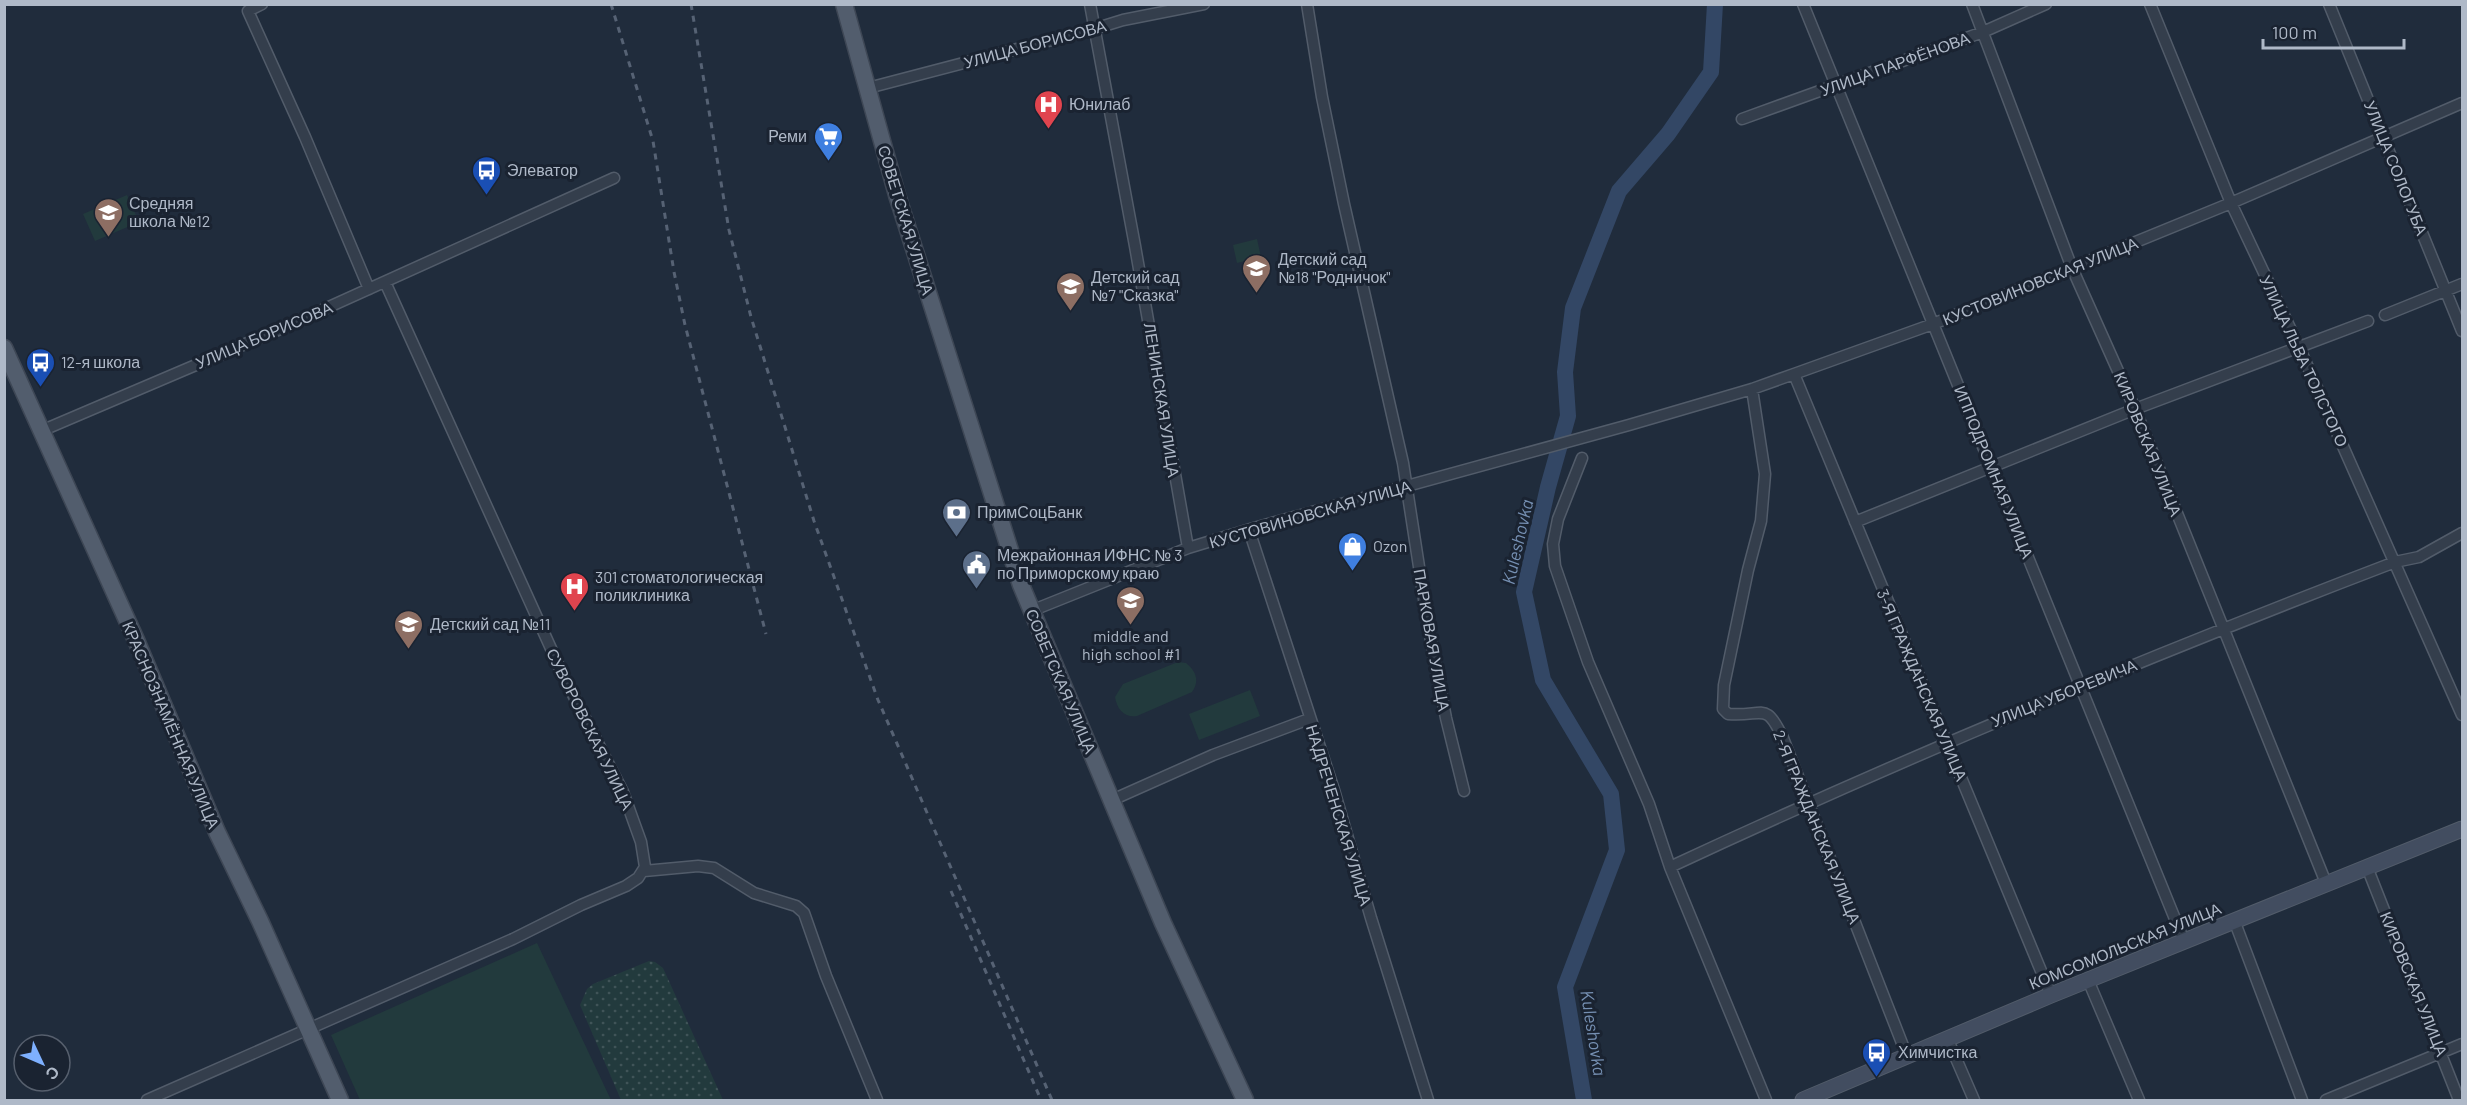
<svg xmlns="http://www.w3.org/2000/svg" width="2467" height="1105" font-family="Barlow,sans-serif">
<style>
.grass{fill:url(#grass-dots)}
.park{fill:#223a3d}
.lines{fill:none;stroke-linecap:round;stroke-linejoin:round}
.river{stroke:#334765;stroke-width:16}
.minor-casing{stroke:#525c6a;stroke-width:13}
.secondary-casing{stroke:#525c6a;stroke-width:17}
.primary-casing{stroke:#3e4755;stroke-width:19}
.minor{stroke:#343e4c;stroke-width:10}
.secondary{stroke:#424d60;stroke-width:15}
.primary{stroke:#525d6d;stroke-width:16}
.rail{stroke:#566274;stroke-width:3;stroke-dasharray:6 6;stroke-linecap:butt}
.labels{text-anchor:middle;stroke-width:6;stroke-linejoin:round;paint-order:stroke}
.street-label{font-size:16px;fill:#afb9c8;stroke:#1a2331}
.poi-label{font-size:16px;fill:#afb9c8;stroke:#1a2331;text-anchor:start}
.water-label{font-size:18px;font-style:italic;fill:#758fb2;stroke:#1a2331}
</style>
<defs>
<pattern id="grass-dots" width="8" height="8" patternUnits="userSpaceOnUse" patternTransform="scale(1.5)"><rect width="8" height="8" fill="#223a3d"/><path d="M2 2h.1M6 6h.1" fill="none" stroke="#405458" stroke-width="1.8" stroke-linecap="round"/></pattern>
</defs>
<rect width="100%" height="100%" fill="#202c3c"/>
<!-- grass -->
<path class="grass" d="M649,961L655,962L663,968L723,1100H621L580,1005L587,989L593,984Z"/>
<!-- park -->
<path class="park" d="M127,195L139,222L95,241L83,214Z
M1257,239L1261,257L1237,263L1233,245Z
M1178,662L1186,663C1196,671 1200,681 1192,692L1137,716C1124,718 1117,709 1115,697L1123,684Z
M1250,690L1260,716L1199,740L1189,714Z
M537,943L611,1100H360L331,1035Z"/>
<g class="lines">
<!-- river -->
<path class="river" d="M1584,1100L1565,987L1617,850L1611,794L1543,680L1524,592L1548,487L1568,416L1565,372L1573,308L1619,191L1668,134L1711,72L1715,4"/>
<defs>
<path id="minor" d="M262,4L248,11L305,137L369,289
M1090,4L1135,246L1188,548
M1307,4L1322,97L1344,204L1403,463L1428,625L1446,718L1464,791
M1803,4L2184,941
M1972,4L2072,268L2135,409L2326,883
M2150,4L2231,203L2299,347L2462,715
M2329,4L2462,331
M868,88L1094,29L1123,20L1204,4
M1742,119L1983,32L2046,4
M2385,315L2462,284
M1794,374L2051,995
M1752,389L1765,474L1761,521L1748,570L1724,685L1723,709L1728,714C1764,717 1765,700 1783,738L1907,1056
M41,431L278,330L614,178
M1582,458L1558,519L1553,544L1555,566L1588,662L1649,804L1670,867L1766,1100
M1855,522L2135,409L2368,321
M1249,530L1334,790L1371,918L1428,1100
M1031,611L1188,548L1254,528L1629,425L1752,389L1794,374L1933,324L2072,268L2231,203L2462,103
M1112,800L1213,755L1309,719
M1670,867C1908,756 2149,656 2395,562L2419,557L2462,533
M2367,867L2459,1100
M644,871L698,866L714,868L754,893L796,906L804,913L826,976L877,1100
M2234,920L2302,1100
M2088,980L2139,1100
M1948,1040L1974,1100
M147,1100L513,939L581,905L626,886L638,878L645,867L641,842L623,792L563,675L385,282
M2326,1100L2462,1044"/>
<path id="secondary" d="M1803,1100L2051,995L2462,829"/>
<path id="primary" d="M844,4L897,195L1021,585L1163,923L1245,1100
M4,348L136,640L217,832L260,921L340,1100"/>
</defs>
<!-- minor casing -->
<use href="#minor" class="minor-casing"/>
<!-- secondary casing -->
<use href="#secondary" class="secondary-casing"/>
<!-- primary casing -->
<use href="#primary" class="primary-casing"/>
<!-- minor -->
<use href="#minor" class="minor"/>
<!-- secondary -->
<use href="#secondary" class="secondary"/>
<!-- primary -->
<use href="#primary" class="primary"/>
<!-- rail -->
<path class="rail" d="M611,4L653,141L674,272L685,325L766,634
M691,4L729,230L751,317L814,521L878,700L1052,1100
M951,891L1041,1100"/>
</g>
<!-- icons -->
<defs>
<symbol id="hospital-pin" viewBox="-11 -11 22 30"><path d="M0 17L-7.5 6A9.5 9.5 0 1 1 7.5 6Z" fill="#e0444e" stroke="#1a2331"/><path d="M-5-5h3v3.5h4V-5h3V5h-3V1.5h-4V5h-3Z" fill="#fff"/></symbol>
<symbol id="supermarket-pin" viewBox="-11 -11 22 30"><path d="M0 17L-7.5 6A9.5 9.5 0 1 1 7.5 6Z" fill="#3f7fe0" stroke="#1a2331"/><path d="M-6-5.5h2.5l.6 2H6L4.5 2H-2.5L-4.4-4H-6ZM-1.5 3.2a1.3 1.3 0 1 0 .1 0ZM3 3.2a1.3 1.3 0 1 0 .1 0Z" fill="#fff"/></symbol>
<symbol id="bus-pin" viewBox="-11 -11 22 30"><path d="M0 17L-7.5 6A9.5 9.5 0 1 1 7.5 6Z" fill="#1a4fb4" stroke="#1a2331"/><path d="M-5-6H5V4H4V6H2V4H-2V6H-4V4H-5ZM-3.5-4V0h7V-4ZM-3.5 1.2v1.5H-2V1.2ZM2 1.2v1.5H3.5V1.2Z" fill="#fff"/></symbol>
<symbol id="school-pin" viewBox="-11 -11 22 30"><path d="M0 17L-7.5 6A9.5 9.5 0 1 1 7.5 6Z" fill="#8d6e63" stroke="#1a2331"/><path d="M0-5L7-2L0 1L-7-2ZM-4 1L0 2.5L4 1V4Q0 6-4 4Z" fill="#fff"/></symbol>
<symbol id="bank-pin" viewBox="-11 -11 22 30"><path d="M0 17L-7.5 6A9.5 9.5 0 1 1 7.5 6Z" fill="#5c6f8a" stroke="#1a2331"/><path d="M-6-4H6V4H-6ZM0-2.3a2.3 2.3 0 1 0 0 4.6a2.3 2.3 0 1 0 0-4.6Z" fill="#fff"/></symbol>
<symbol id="shop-pin" viewBox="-11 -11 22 30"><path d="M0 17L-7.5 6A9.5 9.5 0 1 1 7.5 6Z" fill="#3f7fe0" stroke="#1a2331"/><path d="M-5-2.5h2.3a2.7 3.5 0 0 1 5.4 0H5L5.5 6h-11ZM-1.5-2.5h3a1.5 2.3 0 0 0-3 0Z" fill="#fff"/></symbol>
<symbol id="civic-pin" viewBox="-11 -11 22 30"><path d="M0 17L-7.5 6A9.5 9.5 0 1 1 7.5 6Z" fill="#5c6f8a" stroke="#1a2331"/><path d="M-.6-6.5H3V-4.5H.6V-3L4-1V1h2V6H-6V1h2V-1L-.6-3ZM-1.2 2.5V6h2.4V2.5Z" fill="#fff"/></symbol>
</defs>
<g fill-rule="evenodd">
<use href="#hospital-pin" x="1032" y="88" width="33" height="45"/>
<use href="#supermarket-pin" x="812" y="120" width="33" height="45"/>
<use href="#bus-pin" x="470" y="154" width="33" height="45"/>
<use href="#school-pin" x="92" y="196" width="33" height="45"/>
<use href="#school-pin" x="1240" y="252" width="33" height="45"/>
<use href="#school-pin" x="1054" y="270" width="33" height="45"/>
<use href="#bus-pin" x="24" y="346" width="33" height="45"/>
<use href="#bank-pin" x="940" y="496" width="33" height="45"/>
<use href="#shop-pin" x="1336" y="530" width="33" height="45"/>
<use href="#civic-pin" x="960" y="548" width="33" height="45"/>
<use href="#hospital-pin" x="558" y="570" width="33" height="45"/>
<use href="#school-pin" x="1114" y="584" width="33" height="45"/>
<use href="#school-pin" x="392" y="608" width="33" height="45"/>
<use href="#bus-pin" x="1860" y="1036" width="33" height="45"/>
</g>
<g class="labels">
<!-- street labels -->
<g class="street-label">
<text transform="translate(1035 44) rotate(-15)" y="6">УЛИЦА БОРИСОВА</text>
<text transform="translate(1895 64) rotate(-20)" y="6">УЛИЦА ПАРФЁНОВА</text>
<text transform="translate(2396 168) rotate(68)" y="6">УЛИЦА СОЛОГУБА</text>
<text transform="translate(906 220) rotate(73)" y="6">СОВЕТСКАЯ УЛИЦА</text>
<text transform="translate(2040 281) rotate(-22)" y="6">КУСТОВИНОВСКАЯ УЛИЦА</text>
<text transform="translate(264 335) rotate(-23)" y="6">УЛИЦА БОРИСОВА</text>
<text transform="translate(2304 361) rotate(65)" y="6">УЛИЦА ЛЬВА ТОЛСТОГО</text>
<text transform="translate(1162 400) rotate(81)" y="6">ЛЕНИНСКАЯ УЛИЦА</text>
<text transform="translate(2148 444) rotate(68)" y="6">КИРОВСКАЯ УЛИЦА</text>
<text transform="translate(1994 472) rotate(68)" y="6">ИППОДРОМНАЯ УЛИЦА</text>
<text transform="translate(1310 514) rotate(-16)" y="6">КУСТОВИНОВСКАЯ УЛИЦА</text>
<text transform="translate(1432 640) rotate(80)" y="6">ПАРКОВАЯ УЛИЦА</text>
<text transform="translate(1061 681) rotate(67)" y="6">СОВЕТСКАЯ УЛИЦА</text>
<text transform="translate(1922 685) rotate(67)" y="6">3-Я ГРАЖДАНСКАЯ УЛИЦА</text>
<text transform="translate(2064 693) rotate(-22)" y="6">УЛИЦА УБОРЕВИЧА</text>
<text transform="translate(171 725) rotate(67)" y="6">КРАСНОЗНАМЁННАЯ УЛИЦА</text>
<text transform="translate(590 729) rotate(64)" y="6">СУВОРОВСКАЯ УЛИЦА</text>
<text transform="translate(1339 815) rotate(73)" y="6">НАДРЕЧЕНСКАЯ УЛИЦА</text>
<text transform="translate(1817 827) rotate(68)" y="6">2-Я ГРАЖДАНСКАЯ УЛИЦА</text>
<text transform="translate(2125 946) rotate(-22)" y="6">КОМСОМОЛЬСКАЯ УЛИЦА</text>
<text transform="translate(2414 984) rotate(68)" y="6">КИРОВСКАЯ УЛИЦА</text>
</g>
<!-- poi labels -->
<g class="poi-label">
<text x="1069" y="110">Юнилаб</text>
<text x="807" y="142" text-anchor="end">Реми</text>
<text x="507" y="176">Элеватор</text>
<text x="129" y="209">Средняя<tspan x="129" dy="18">школа №12</tspan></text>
<text x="1278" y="265">Детский сад<tspan x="1278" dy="18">№18 "Родничок"</tspan></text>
<text x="1091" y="283">Детский сад<tspan x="1091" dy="18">№7 "Сказка"</tspan></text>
<text x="61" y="368">12-я школа</text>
<text x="977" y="518">ПримСоцБанк</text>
<text x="1373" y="552">Ozon</text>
<text x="997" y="561">Межрайонная ИФНС № 3<tspan x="997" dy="18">по Приморскому краю</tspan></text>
<text x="595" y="583">301 стоматологическая<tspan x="595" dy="18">поликлиника</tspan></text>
<text x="430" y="630">Детский сад №11</text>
<text x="1131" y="642" text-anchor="middle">middle and<tspan x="1131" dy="18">high school #1</tspan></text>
<text x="1898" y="1058">Химчистка</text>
</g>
<!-- water labels -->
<g class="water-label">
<text transform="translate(1518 542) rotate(-77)" y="6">Kuleshovka</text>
<text transform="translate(1593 1033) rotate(81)" y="6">Kuleshovka</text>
</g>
</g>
<!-- border -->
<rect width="2467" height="1105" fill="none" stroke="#afb9c8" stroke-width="12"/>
<!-- north arrow -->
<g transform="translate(42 1063) rotate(134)"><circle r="28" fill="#1a2331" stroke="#565f6d" stroke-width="1.5"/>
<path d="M0-4.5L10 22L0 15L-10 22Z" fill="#7eb0ff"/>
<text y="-9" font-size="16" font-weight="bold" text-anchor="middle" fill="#afb9c8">С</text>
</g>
<!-- scale -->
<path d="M2263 39v9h141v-9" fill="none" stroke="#afb9c8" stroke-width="3"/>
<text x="2272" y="39" font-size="18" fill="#afb9c8" stroke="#1a2331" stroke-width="4.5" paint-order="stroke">100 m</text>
</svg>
